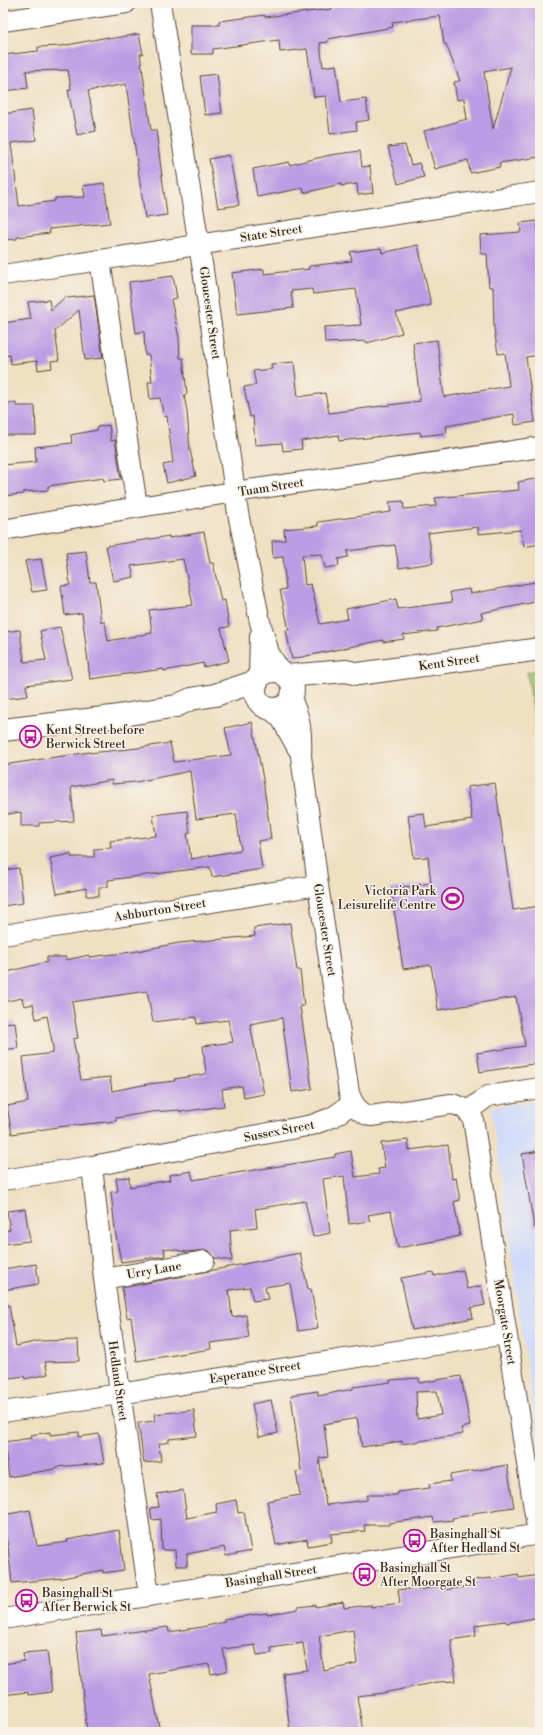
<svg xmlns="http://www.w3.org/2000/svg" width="543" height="1735" font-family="'Libre Bodoni',serif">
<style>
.built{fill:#cfdafa}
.green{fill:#9ec570;stroke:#6c7847}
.building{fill:#bc9ce4;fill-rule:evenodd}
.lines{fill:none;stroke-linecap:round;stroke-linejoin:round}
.minor-casing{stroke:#564537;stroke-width:22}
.major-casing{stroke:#564537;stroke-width:24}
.minor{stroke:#fff;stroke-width:20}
.major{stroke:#fff;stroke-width:22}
.labels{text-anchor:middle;stroke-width:3;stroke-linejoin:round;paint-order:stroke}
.street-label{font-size:12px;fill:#3b2a1e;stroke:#f7f3e8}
.poi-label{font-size:12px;fill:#3b2a1e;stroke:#f7f3e8;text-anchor:start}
</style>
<rect width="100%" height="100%" fill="#f7f3e8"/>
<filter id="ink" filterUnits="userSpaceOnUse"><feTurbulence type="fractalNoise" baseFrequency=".025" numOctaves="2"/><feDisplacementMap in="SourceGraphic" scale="8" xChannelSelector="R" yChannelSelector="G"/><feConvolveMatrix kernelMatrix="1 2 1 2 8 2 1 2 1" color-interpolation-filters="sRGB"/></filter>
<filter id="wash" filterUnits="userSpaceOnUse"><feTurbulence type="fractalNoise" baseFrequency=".012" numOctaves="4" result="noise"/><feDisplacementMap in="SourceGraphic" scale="16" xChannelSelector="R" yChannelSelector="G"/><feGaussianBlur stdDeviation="0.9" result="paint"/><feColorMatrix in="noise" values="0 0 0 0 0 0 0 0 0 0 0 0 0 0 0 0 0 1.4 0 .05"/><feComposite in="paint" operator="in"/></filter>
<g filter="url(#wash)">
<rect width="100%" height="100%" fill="#efe0c2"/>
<!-- built -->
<path class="built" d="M540,1101V1461L491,1107Z"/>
<!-- green -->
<path class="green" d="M540,670V752L527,672Z"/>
<g id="blocks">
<!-- building -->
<path class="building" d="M331,3H344L345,6L355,4L356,6L372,3H540V157L499,163L500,167L470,173L468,160L435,169L424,131L467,119L464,99L457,100L454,82L460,81L446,44H444L440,16L392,22L393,27L328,39V42L320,43L323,67L336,65L341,102L366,99L369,120L356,122L357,130L330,134L326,96L314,97L307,49L280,52L279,40L213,49V54H191V25H219V21L243,18L265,15V17L332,9ZM511,67L493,129L484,72Z
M139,34L143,54H140L151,130H156L167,215L145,218L126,84L88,91L96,131L77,135L68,90L71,89L68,70L26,71L28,88L5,91L3,74V55L38,51V47L62,46L108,37V39Z
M217,74L222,113L205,115L200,76Z
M32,110L36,140L11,143L19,206L55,201V198L85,197L83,186L104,183L110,223L49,229L50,233L17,237V239L3,240V136H6L3,114Z
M405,145L411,165L419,163L424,177L398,184L388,147Z
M360,151L362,167L370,166L373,193L358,195L357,184L341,186V184L304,193L303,188L257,197L253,169L289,162V165L330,155Z
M229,155L239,205L218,208L209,159Z
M537,221L538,233H540V355L526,357L535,422L515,425L514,414L446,426L447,433L421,436L420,432L339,441L338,435L301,441L302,449L283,451L282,443L255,445L253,416L250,417L244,387L256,385L253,371L272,369L271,364L294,362L298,397L325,393L329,413L420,401L413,343L437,340L444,397L509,386L505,353L498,354L494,329L493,287H489L487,254H481L480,235L521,232L520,223Z
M418,245L431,305L396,313L402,333L367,343L366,341L325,343L324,327L361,325L356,289L313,294L312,289L291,291L293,308L237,314L232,273L264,269V274L309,269V266L352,261L350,252L381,248L382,253Z
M173,276L177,298L171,299L179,338L180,358H183L187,394L184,395L187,412L190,450L196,476L167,483L163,465L173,463L167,416L164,417L160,398L150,399L148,382H152L149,355H145L144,331L136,333L129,282Z
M94,295L103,358L85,360L79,310L55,331L59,360L51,361L52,368L38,370L37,361L11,364L10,355L3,356V323L31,319L28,302L49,300L51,310L66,296L68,298Z
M3,403H16V406H35L36,435H3Z
M109,425L111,441L115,440L121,479L104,481L103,478L48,486V490L23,492V494L3,496V465L36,462L35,447L72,443L71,435L97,430V427Z
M540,478V544L524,547L521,530L478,534V527L428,533L433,563L399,568L395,545L347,551L348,557L338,559L339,566L325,568L322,554L302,555L305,585L311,584L320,624L348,619L346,609L396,599L398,609L452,602L450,592L469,589L470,594L540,581V601L481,613L483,619L437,628V631L403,635L404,639L383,642V640L292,659L286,630H289L280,590L286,589L283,557L273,558L272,541L285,540L284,529L318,526V522L391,512L389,502L403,501L404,509L436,506L435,498L519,490L518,482Z
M204,532L210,563H213L221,601L225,600L229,627L221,628L229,661L204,667L203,663L164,671V669L90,679L82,613L65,615L61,586L70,585L66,553L86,551L90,582H96L101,622H105L108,641L152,633L149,610L193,605L183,559L131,566L134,577L113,581L106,546L169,536V538Z
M41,559L47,590L32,592L25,561Z
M60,627L72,679L26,685L28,696L3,699V632L20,630L24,662L46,660L40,631Z
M252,722L263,779L271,839L258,841L262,869L212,877L210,867L108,880V887H99V896H86V888L57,894L50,858L71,854V857H94V849L111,848L110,841L156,836L153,815L187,811L190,833L187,834L191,859L241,850L236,814L196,819L190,771L136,782L112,784V780L71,787L74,821L39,823V826H21V812L3,815V765L90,752V753L138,748L170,743L174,762L231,755L225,728Z
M495,783L513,910L540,906V1063L480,1072L477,1053L525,1046L516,997L438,1010L431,965L403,969L391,889L431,883L428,857L414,858L408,815L424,813L426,827L472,820L467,787Z
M19,868L23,903L3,906V870Z
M290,923L297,970H300L304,1006H300L312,1089L292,1092L282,1018L250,1024L264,1094L244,1098L242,1086L222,1089L224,1106L180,1112V1110L151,1112L116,1118V1121L58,1127L12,1134L7,1106L28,1102L23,1057L53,1053V1047L47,1016L36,1019L33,1004L24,1006L22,998L3,1002V973L47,962V957H66V960L89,955V957L132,952L179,943L255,936L254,928ZM147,991L153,1022L196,1017L197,1024L228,1020L233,1042L203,1046L206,1074L174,1079L175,1081L148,1084L112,1091L110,1077L81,1080L73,1039L78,1038L72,1002Z
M15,1022L18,1048L3,1050V1023Z
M408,1140L409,1150L448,1145L452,1179L456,1178L460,1200L454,1202L460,1236L398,1248L391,1211L368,1215L370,1221L349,1224L344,1176L323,1179L330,1233L313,1237L305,1201L255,1209L257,1227L230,1230L232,1261L215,1258L208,1250L187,1252L164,1248L165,1256L121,1262L115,1230L111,1192L118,1191L116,1178L129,1177L130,1187L170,1180L169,1175L191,1171L193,1180L335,1157V1154L351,1151L355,1177L379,1174L378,1169L385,1168L381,1143Z
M540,1151V1226L534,1227L522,1154Z
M25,1209L30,1241L3,1244V1231L10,1230L7,1211Z
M300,1253L308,1289H311L318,1328L298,1331L290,1283L265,1287L268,1299L253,1301L250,1287L229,1290L232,1317L246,1315L249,1338L210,1343L211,1349L137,1361L131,1317L127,1318L122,1288Z
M36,1264L39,1284L3,1290V1269Z
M463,1270L467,1289L481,1286L485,1305L471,1308L473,1318L412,1330L401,1278L433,1272L434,1276Z
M3,1305H9L16,1346L39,1341L78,1340L79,1361L45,1362L48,1374L25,1379L24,1376L3,1379Z
M461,1376L470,1426L461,1428L463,1434L402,1444V1441L362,1447L357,1418L324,1424L328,1457L319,1458L326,1505L367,1500V1495H397V1492L430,1488L429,1484L451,1481L450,1475L507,1465L514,1507L473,1513V1515L452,1518L453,1520L434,1522L433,1517L389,1523V1525H364L365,1531L331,1534L332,1542L308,1546L307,1539L276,1545L267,1501L300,1495L296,1472L301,1471L291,1395L318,1391V1396L353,1389V1387L391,1382L390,1380L419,1378V1383ZM437,1391L441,1415L417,1419L416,1392Z
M271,1400L278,1433L259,1437L252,1404Z
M194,1410L197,1436L169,1439V1442L159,1444L161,1461L144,1463L138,1423L155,1421L154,1414Z
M50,1432V1435L79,1432V1437L99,1434L104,1463L55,1467V1469L9,1477L4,1442L32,1438L31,1435Z
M183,1490L187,1518L217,1512L216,1504L236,1500L238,1513L244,1512L251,1551L226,1556L224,1547L187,1554V1566H176L175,1550H162L161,1519L152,1520L150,1508L159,1507L157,1494Z
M30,1510L37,1546L68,1542L67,1540L119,1530L124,1570L103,1573V1570L63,1578L12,1583L8,1547L5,1533H3V1515Z
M518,1574L519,1578L540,1575V1617L507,1623L506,1621L475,1625L476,1636L451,1640L456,1681L437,1682L383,1693L357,1696L363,1732H290L283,1673L307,1670L303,1643L271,1648L272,1653L257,1655L255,1645L223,1649L227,1671L211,1674L209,1664L149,1674L160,1732H87L76,1633L101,1630L102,1636L168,1627L169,1632L202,1627L224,1622V1619L267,1613V1615L298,1609V1607L316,1605V1607L343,1602L344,1608L371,1605V1607L400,1603L398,1590L418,1588V1590L442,1586L443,1590L475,1586L474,1580L491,1578V1579ZM353,1630L357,1664L324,1671L319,1636Z
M47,1651L52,1692L29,1695L28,1692L3,1695V1664L24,1661L23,1653Z"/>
</g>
</g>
<g filter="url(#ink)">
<use href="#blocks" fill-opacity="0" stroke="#564537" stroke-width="1"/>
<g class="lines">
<defs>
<path id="minor" d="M160,3L203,270L238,513L260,622L269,653L281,672
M3,21L126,3
M100,260L137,506
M3,275L540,192
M3,530C181,498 361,474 540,447
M259,678L260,636
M290,698C301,716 302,735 301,756L318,885L349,1093C353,1104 358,1113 371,1116L451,1104C462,1106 467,1109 473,1119L538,1534
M269,708L281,718L298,749
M3,935L318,885
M468,1111L488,1096L540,1088
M92,1166L104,1279L149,1595
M3,1180L92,1166L312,1125L333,1117L353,1103
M104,1279L204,1261
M3,1412L506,1334
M3,1619L540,1534"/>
<path id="major" d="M255 690a19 19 0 1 1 38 0a19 19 0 1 1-38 0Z
M286,676L346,671L358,674L540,649
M3,730L112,717L176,706L191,699L215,695L257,681"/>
</defs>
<!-- minor casing -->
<use href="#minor" class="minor-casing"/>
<!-- major casing -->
<use href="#major" class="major-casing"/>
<!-- minor -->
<use href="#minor" class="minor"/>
<!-- major -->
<use href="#major" class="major"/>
</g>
</g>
<!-- icons -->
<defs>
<symbol id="bus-ring" viewBox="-11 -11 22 22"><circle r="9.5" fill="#f7f3e8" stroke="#b5179e" stroke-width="1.5"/><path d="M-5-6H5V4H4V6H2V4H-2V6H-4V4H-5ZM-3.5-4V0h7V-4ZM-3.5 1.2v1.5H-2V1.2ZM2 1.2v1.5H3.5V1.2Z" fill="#b5179e"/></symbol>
<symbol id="stadium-ring" viewBox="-11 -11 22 22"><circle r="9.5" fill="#f7f3e8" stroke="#b5179e" stroke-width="1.5"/><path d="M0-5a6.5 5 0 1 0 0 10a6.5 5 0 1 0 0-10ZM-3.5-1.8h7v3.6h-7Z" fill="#b5179e"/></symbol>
</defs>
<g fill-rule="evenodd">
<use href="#bus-ring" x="18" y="724" width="25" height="25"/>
<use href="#stadium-ring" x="440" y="886" width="25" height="25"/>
<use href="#bus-ring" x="402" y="1528" width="25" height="25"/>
<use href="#bus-ring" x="352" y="1562" width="25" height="25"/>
<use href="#bus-ring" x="14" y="1588" width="25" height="25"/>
</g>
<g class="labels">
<!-- street labels -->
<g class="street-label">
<text transform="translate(271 233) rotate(-9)" y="4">State Street</text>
<text transform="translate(210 313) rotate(82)" y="4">Gloucester Street</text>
<text transform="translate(271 487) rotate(-9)" y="4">Tuam Street</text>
<text transform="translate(449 662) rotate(-8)" y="4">Kent Street</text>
<text transform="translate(160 910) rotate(-9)" y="4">Ashburton Street</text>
<text transform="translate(325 930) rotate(81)" y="4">Gloucester Street</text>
<text transform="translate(279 1131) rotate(-11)" y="4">Sussex Street</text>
<text transform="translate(154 1270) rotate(-10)" y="4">Urry Lane</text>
<text transform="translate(505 1322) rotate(81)" y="4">Moorgate Street</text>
<text transform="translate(255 1372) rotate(-9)" y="4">Esperance Street</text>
<text transform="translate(118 1381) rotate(82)" y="4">Hedland Street</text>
<text transform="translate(271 1576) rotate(-9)" y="4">Basinghall Street</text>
</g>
<!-- poi labels -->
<g class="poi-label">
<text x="46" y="734">Kent Street before<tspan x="46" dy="14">Berwick Street</tspan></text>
<text x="436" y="895" text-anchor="end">Victoria Park<tspan x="436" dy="14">Leisurelife Centre</tspan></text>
<text x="430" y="1538">Basinghall St<tspan x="430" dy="14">After Hedland St</tspan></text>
<text x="380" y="1572">Basinghall St<tspan x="380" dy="14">After Moorgate St</tspan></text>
<text x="42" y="1597">Basinghall St<tspan x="42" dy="14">After Berwick St</tspan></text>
</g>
</g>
<!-- margin -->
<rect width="543" height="1735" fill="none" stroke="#f7f3e8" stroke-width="16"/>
</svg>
